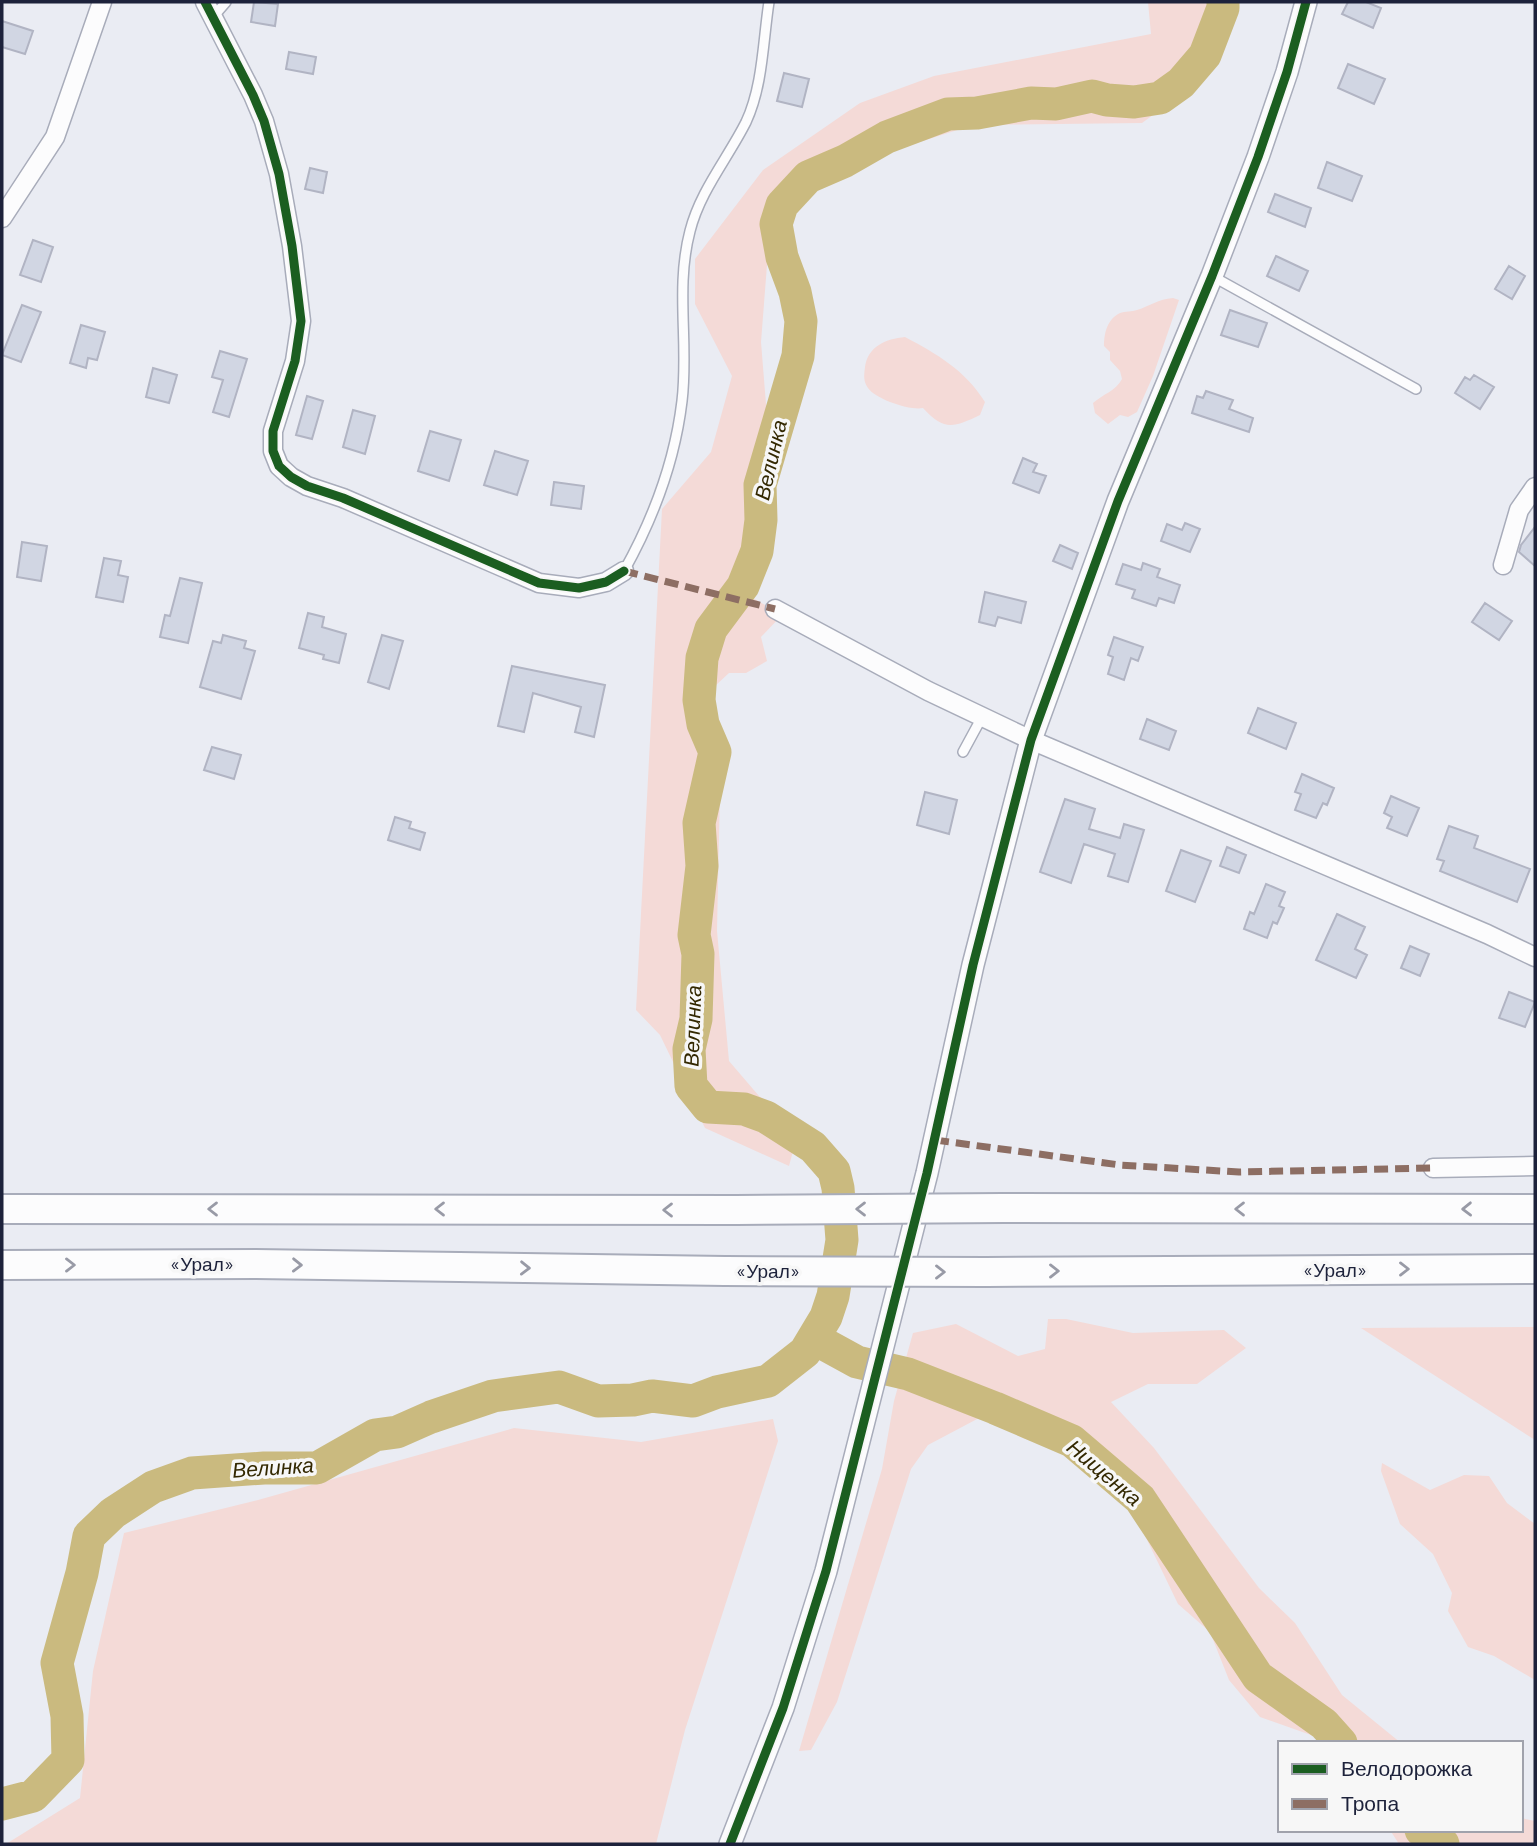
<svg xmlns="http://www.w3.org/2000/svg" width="1537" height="1846" font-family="Barlow,sans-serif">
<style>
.green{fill:#f4dad7}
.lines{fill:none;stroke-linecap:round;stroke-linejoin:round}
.river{stroke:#caba7f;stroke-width:33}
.building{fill:#d1d6e3;stroke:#b1b4c3;stroke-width:2}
.service-casing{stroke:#a8acba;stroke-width:12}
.minor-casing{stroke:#a8acba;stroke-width:21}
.tertiary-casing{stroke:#a8acba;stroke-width:24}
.trunk-casing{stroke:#a8acba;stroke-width:32}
.service{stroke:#fcfcfd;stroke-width:9}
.minor{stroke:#fcfcfd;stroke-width:18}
.tertiary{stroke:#fcfcfd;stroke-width:21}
.trunk{stroke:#fcfcfd;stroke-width:28}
.trunk-bridge-casing{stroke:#a8acba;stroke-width:32;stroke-linecap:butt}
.trunk-bridge{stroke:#fcfcfd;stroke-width:28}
.quiet{stroke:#8d6e63;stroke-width:7;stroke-dasharray:14 7;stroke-linecap:butt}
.cycleway-casing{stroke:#f7f7f7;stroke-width:13}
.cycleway{stroke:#1b5e20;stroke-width:9}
.oneway{stroke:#989aa6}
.labels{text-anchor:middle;stroke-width:7;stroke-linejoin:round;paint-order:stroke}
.street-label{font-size:19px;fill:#1d223b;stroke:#f7f7f7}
.water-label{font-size:21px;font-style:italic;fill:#332801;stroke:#f7f7f7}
</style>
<rect width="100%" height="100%" fill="#eaecf3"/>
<!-- green -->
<path class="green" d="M1148,2H1226L1209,74L1142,123L973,125L860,161L772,201L761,342L772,479L753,598L782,615L761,637L767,661L746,673H729L714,687L720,790L717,931L729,1061L759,1096L800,1125L789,1166L705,1128L660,1035L636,1010L662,509L711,452L732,376L695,304V259L763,170L860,103L934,76L1151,34Z
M1173,298L1179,300L1153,376L1137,412L1128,417L1120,415L1108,424L1095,413L1093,403C1103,394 1116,391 1122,379L1120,371L1110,360V352L1104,346C1104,334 1107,319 1120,313C1125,311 1132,312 1137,310C1150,306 1158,299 1173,298Z
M905,337C937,354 965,370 985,402L980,415C953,428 944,431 923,408C911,411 875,399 868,388C863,381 864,375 865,367C868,346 886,339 905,337Z
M1048,1319H1066L1133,1333L1224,1330L1246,1348L1197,1384H1148L1111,1402L1154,1448L1259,1588L1295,1623L1342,1695L1401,1743H1327L1325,1740L1260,1717L1229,1680L1210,1632L1178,1604L1136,1517L1119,1500L1057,1450L1023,1438L1002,1425L979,1418L928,1445L911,1469L837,1702L811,1750L799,1751L882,1469L894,1401L913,1333L956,1324L1018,1356L1045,1349Z
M1535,1327V1440L1361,1328Z
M773,1419L778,1441L685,1730L656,1844H6L80,1798L93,1671L124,1533L258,1500L514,1428L641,1442Z
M1382,1463L1430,1490L1464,1475L1489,1476L1507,1503L1535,1524V1680L1494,1656L1468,1647L1448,1611L1452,1593L1433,1554L1400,1524L1381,1471Z
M1521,1818L1535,1821V1844H1399L1390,1830H1521Z"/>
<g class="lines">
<!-- river -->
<path class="river" d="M815,1339L857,1362L908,1374L995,1408L1072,1441L1140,1499L1258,1677L1324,1724L1341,1743
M2,1804L33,1796L68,1760L67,1716L57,1663L82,1573L89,1536L113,1513L153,1487L192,1473L264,1468H317L375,1435L397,1432L431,1417L493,1396L559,1387L598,1401L633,1400L652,1396L693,1401L717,1392L768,1381L805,1352L826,1317L833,1296L842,1240L838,1188L834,1171L813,1147L766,1117L744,1109L708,1107L691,1086L689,1049L696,1019L698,954L694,935L702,866L699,823L715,752L703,724L699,700L702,658L711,629L743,586L757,551L761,520L760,485L798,356L801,321L795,292L782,257L776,224L782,205L808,177L845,161L887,137L948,114L977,113L1031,103L1056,104L1092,96L1107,100L1134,102L1160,98L1181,83L1205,55L1223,8V2
M1421,1830L1443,1844"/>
</g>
<!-- building -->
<path class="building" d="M254,2L278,4L275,26L251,22Z
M1348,2H1366L1381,8L1373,28L1342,14Z
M2,21L33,31L25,54L2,47Z
M289,52L316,57L313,74L286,69Z
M1348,64L1385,79L1374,104L1338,88Z
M784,73L809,79L802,107L777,101Z
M1327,162L1362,176L1352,201L1318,188Z
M310,168L327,172L323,193L305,189Z
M1275,194L1311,208L1305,227L1268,212Z
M33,240L53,247L41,282L20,275Z
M1276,256L1308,271L1299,291L1267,276Z
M1509,266L1525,276L1512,299L1495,289Z
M22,305L41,312L21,362L2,355Z
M1230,310L1267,323L1258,347L1221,335Z
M81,325L105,332L97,360L88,358L86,368L70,363Z
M220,351L247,359L229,417L213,412L223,380L212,377Z
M153,368L177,375L169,403L146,397Z
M1474,375L1494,387L1480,409L1455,393L1465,377L1470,380Z
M1206,391L1233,400L1229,409L1253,418L1249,432L1192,413L1197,396L1203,398Z
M307,396L323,401L312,439L296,435Z
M353,410L375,416L365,454L343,447Z
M430,431L461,440L449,481L418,471Z
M495,451L528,461L517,495L484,485Z
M1023,458L1037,464L1033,472L1046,476L1039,493L1013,483Z
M554,482L584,486L581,509L551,505Z
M1185,523L1200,529L1190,552L1161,541L1167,524L1182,530Z
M1535,527V566L1519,552L1521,545Z
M22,542L47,546L41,581L17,577Z
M1060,545L1078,553L1072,569L1053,561Z
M104,558L121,561L118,575L128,577L123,602L96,597Z
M1143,563L1160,569L1157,577L1180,585L1174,603L1159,598L1156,606L1132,598L1135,590L1116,584L1123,564L1141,570Z
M180,578L202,583L188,643L160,637L165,615L170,616Z
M985,592L1026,602L1021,623L998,617L995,626L979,622Z
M1485,603L1512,621L1499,640L1472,622Z
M308,613L324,617L322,627L346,634L339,663L323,659L324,655L299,648Z
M223,635L246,641L244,648L255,651L241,699L200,687L213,641L221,643Z
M382,635L403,641L389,689L368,682Z
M1114,637L1143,647L1138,661L1131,658L1124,680L1108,674L1113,657L1108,655Z
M512,666L605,685L594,737L575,732L581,707L533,693L524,732L498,726Z
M1258,708L1296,723L1286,749L1248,733Z
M1147,719L1176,731L1169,750L1140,739Z
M212,747L241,755L234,779L204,770Z
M1302,774L1334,788L1327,805L1323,803L1316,818L1295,810L1301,794L1295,792Z
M925,792L957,800L949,834L917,825Z
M1391,796L1419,808L1407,836L1387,828L1392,817L1384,813Z
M1065,799L1095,809L1089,829L1120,838L1124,824L1144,830L1128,882L1108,876L1115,854L1084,844L1071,883L1040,872Z
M395,817L411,822L409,828L425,833L420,850L388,840Z
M1449,826L1478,836L1474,848L1530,869L1517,902L1440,871L1444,861L1437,859Z
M1227,847L1246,855L1239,873L1220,866Z
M1181,850L1211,861L1195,902L1166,891Z
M1266,884L1285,892L1279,906L1284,908L1277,924L1273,922L1267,938L1244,929L1250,912L1254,914Z
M1337,914L1365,927L1355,949L1367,955L1356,978L1316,960Z
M1410,946L1429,954L1420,976L1401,968Z
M1509,992L1535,1002L1525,1027L1499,1018Z"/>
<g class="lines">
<defs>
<path id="service" d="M213,17L226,2
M1212,276L1416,389
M624,571C653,519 675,460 682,401C689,343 675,288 690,231C700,191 728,158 746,122C763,86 763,40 769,2
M963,752L982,717"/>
<path id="minor" d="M205,2L253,95L264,121L279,174L292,246L301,321L295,361L273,431V451L279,466L291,477L307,486L343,498L539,583L579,588L606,582L624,571
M2,218L55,137L102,2
M1503,565L1519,510L1535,487
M775,609L928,691L1031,740L1487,934L1535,957
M1433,1168L1535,1166"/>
<path id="tertiary" d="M730,1844L783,1708L826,1571L927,1173L973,965L1031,740L1118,501L1212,276L1258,157L1287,72L1306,2"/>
<path id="trunk" d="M1003,1208L1535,1209
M2,1209L736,1210
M2,1265L256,1264L725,1271
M986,1272L1535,1269"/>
</defs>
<!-- service casing -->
<use href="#service" class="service-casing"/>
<!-- minor casing -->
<use href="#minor" class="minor-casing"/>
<!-- tertiary casing -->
<use href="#tertiary" class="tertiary-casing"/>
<!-- trunk casing -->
<use href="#trunk" class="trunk-casing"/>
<!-- service -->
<use href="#service" class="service"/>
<!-- minor -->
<use href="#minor" class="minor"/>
<!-- tertiary -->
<use href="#tertiary" class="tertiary"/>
<!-- trunk -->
<use href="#trunk" class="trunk"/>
<defs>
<path id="trunk-bridge" d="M736,1210L1003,1208
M725,1271L986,1272"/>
</defs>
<!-- trunk-bridge casing -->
<use href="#trunk-bridge" class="trunk-bridge-casing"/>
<!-- trunk-bridge -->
<use href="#trunk-bridge" class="trunk-bridge"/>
<!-- quiet -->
<path class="quiet" d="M624,571L775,609
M935,1140L1120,1165L1239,1172L1433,1168"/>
<defs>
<path id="cycleway" d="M205,2L253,95L264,121L279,174L292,246L301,321L295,361L273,431V451L279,466L291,477L307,486L343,498L539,583L579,588L606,582L624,571
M730,1844L783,1708L826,1571L927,1173L973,965L1031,740L1118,501L1212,276L1258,157L1287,72L1306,2"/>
</defs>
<!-- cycleway casing -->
<use href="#cycleway" class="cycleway-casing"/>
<!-- cycleway -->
<use href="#cycleway" class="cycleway"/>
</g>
<!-- one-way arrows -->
<defs><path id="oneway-chevron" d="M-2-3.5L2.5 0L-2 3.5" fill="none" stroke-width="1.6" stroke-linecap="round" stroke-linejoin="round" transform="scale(1.75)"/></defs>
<g class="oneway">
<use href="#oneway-chevron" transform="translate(213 1209) rotate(180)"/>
<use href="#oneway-chevron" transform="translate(440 1209) rotate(-180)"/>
<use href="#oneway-chevron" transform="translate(861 1209) rotate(180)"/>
<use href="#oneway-chevron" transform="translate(1240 1209) rotate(-180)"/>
<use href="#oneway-chevron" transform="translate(1467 1209) rotate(179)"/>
<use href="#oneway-chevron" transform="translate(668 1210) rotate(-180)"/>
<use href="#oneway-chevron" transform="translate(70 1265)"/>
<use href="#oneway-chevron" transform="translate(297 1265) rotate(1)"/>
<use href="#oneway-chevron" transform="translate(525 1268) rotate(1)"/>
<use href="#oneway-chevron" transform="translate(1404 1269)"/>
<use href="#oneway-chevron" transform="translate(1054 1271)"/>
<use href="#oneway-chevron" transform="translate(940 1272)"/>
</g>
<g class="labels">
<!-- street labels -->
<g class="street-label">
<text x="202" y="1271">«Урал»</text>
<text x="1335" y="1277">«Урал»</text>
<text x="768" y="1278">«Урал»</text>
</g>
<!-- water labels -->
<g class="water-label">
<text transform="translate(771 460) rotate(-77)" y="7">Велинка</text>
<text transform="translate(693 1026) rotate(-88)" y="7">Велинка</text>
<text transform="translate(273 1468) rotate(-4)" y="7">Велинка</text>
<text transform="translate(1104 1473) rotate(40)" y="7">Нищенка</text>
</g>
</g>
<!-- border -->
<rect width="1537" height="1846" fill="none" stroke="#1d223b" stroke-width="7"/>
<!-- legend -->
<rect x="1278" y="1741" width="245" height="91" fill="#f7f7f7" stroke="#a0a2ac" stroke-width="2"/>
<rect x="1292" y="1764" width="35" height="10" fill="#1b5e20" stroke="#a0a2ac" stroke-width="2"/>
<text x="1341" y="1776" font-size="21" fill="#1d223b">Велодорожка</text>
<rect x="1292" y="1799" width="35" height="10" fill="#8d6e63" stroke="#a0a2ac" stroke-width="2"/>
<text x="1341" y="1811" font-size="21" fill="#1d223b">Тропа</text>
</svg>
